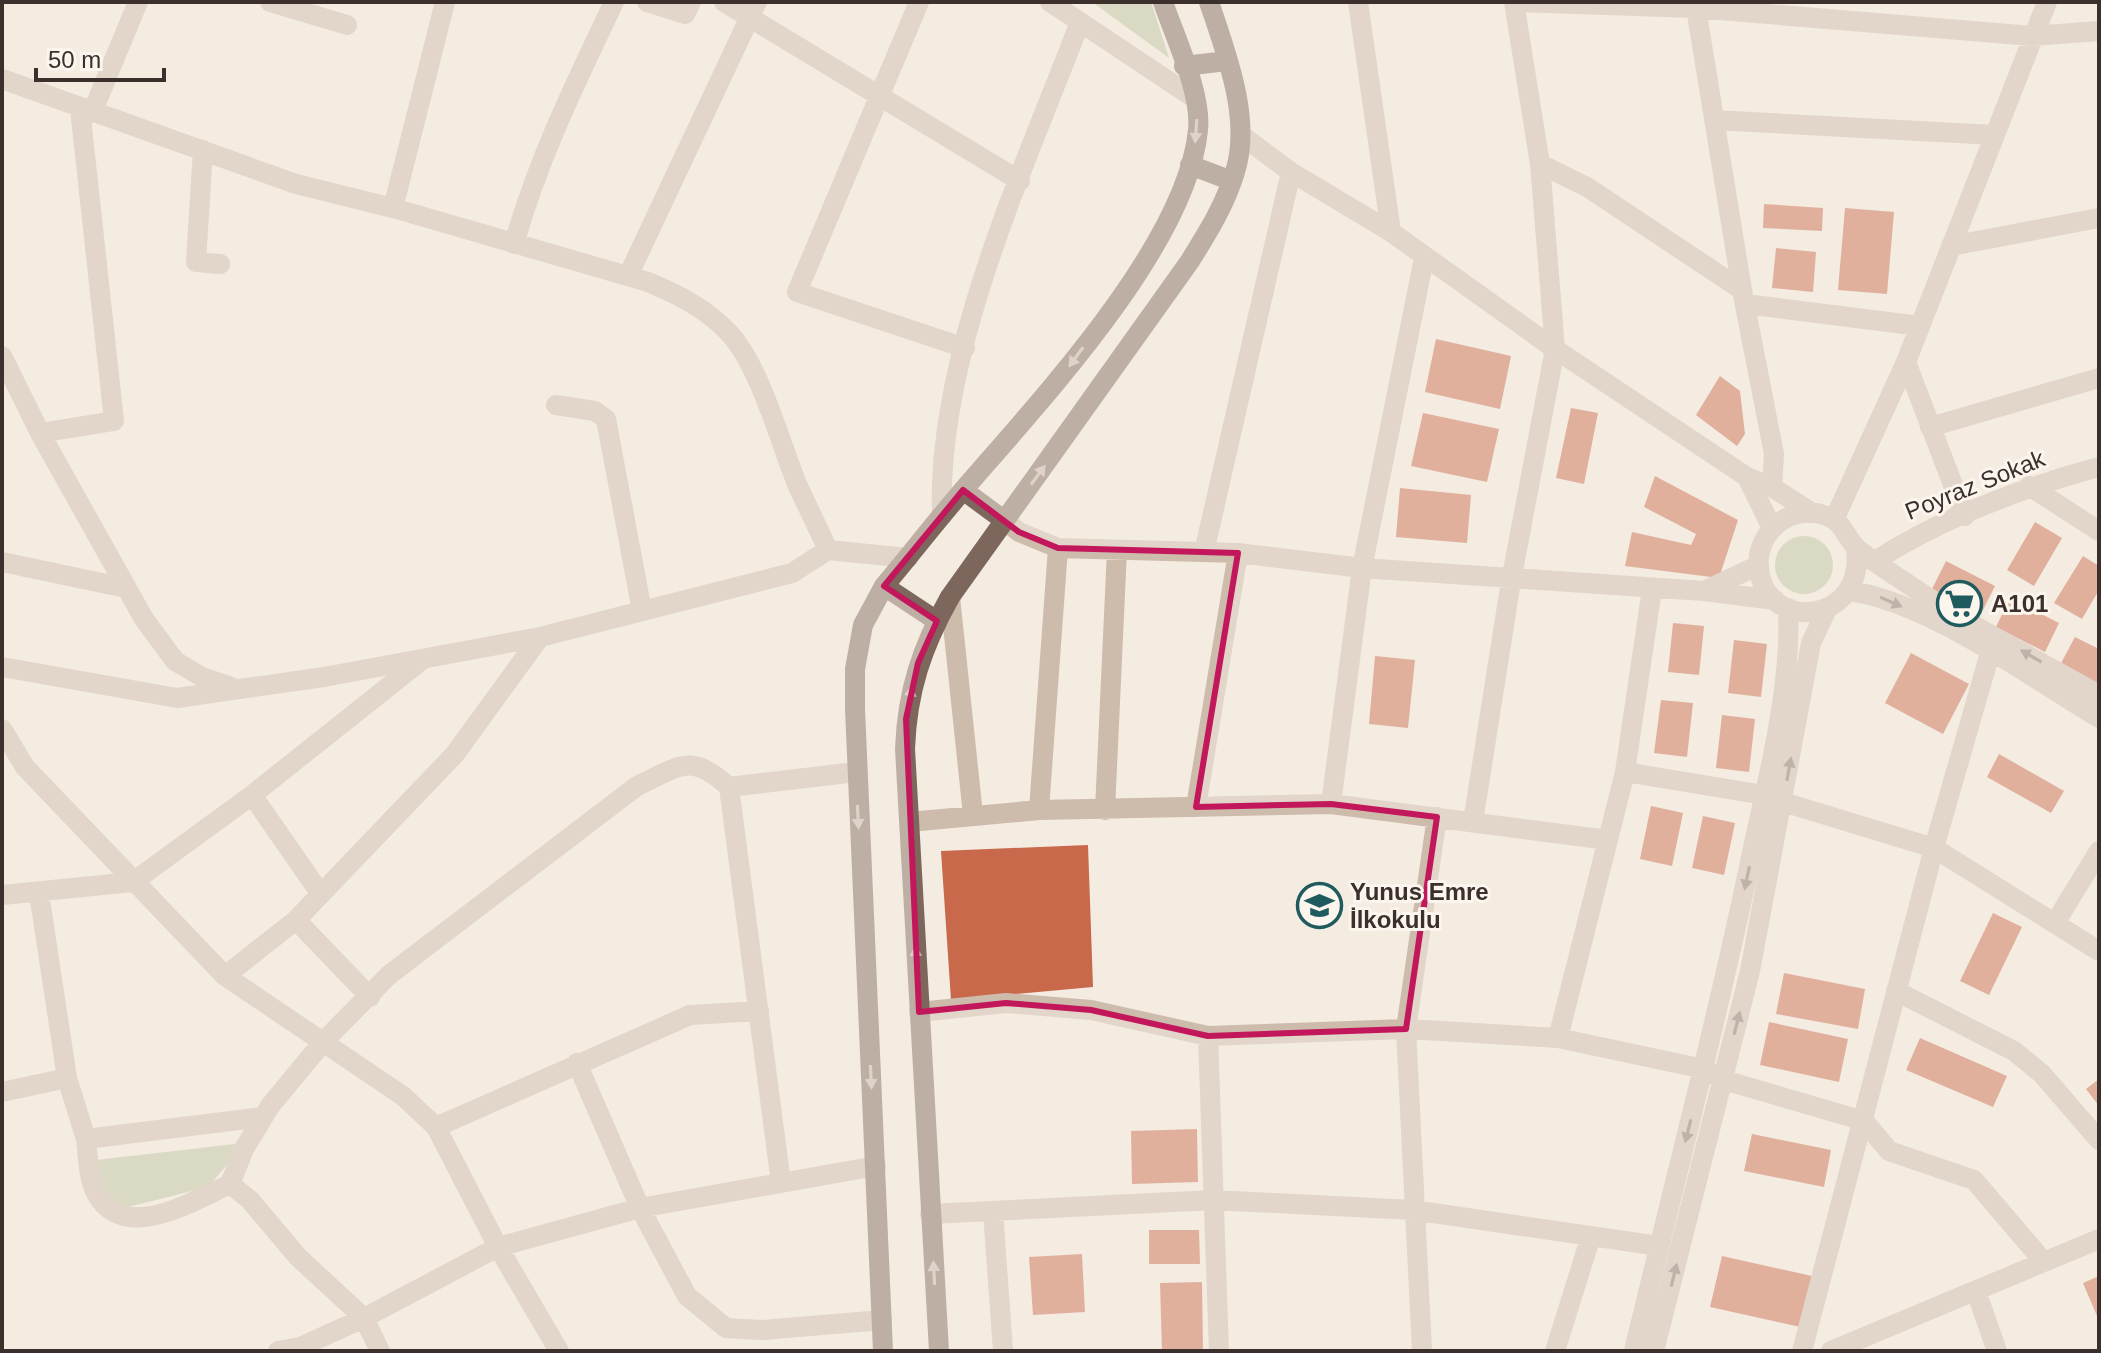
<svg xmlns="http://www.w3.org/2000/svg" width="2101" height="1353" font-family="Helvetica,sans-serif">
<style>
.green{fill:#b8c4a0}
.building{fill:#c8694b}
.lines{fill:none;stroke-linecap:round;stroke-linejoin:round}
.minor{stroke:#cdbbac;stroke-width:20}
.major{stroke:#7d675c;stroke-width:20}
.oneway{fill:#c2b5ac}
.oneway2{fill:#7d6f65}
.marked{fill:none;stroke:#c2185b;stroke-width:6;stroke-linejoin:round}
.labels{text-anchor:middle;stroke-width:6;stroke-linejoin:round;paint-order:stroke}
.street-label{font-size:24px;fill:#3b302b;stroke:#fbf5ee}
.poi-label{font-size:24px;font-weight:bold;fill:#3b302b;stroke:#fbf5ee;text-anchor:start}
</style>
<rect width="100%" height="100%" fill="#f4ebe1"/>
<!-- green -->
<path class="green" d="M1092,2H1151L1169,58Z
M1775 565a29 29 0 1 1 58 0a29 29 0 1 1-58 0Z
M235,1144L231,1160L208,1187L120,1209L105,1203L96,1160Z"/>
<!-- building -->
<path class="building" d="M1764,204L1823,208L1822,231L1763,228Z
M1845,208L1894,212L1887,294L1838,290Z
M1776,248L1816,252L1813,292L1772,288Z
M1436,339L1511,356L1500,409L1425,392Z
M1720,376L1740,391L1745,434L1737,446L1696,415Z
M1571,408L1598,413L1584,484L1556,478Z
M1423,413L1499,429L1487,482L1411,466Z
M1655,476L1738,520L1719,578L1625,566L1632,532L1691,545L1696,534L1644,507Z
M1400,488L1471,495L1467,543L1396,537Z
M2035,522L2062,538L2034,586L2007,570Z
M2083,556L2099,566V590L2082,619L2054,603Z
M1946,561L1995,586L1981,614L1932,589Z
M2010,598L2059,623L2045,652L1996,627Z
M1673,623L1704,626L1699,675L1668,672Z
M2075,637L2099,649V685L2060,665Z
M1734,640L1767,644L1761,697L1728,693Z
M1911,653L1969,684L1943,734L1885,703Z
M1375,656L1415,660L1408,728L1369,724Z
M1661,700L1693,703L1687,757L1654,753Z
M1722,715L1755,719L1749,772L1716,768Z
M1999,754L2064,791L2051,813L1987,777Z
M1651,806L1683,813L1672,866L1640,859Z
M1703,816L1735,823L1724,875L1692,868Z
M1088,845L1093,987L951,1000L941,851Z
M1993,913L2022,927L1989,995L1960,981Z
M1784,973L1865,989L1858,1029L1776,1014Z
M1769,1022L1848,1039L1839,1082L1760,1065Z
M1920,1038L2007,1076L1993,1107L1906,1070Z
M2099,1079V1106L2086,1089Z
M1197,1129L1198,1182L1132,1184L1131,1131Z
M1752,1134L1831,1150L1824,1187L1744,1171Z
M1149,1230H1199L1200,1264H1149Z
M1082,1254L1085,1312L1033,1315L1029,1257Z
M1722,1256L1812,1276L1800,1327L1710,1307Z
M2099,1276V1315L2097,1316L2083,1283Z
M1202,1282L1203,1351H1162L1160,1283Z"/>
<g class="lines">
<!-- minor -->
<path class="minor" d="M270,2L347,25
M647,2L685,14L691,2
M724,2L1020,181
M919,2L797,292L965,348
M1050,2L1194,98
M1358,2L1391,232
M1520,2L1695,8L2032,36L2099,31
M1695,2L1742,290L1774,454L1772,487
M2,79L296,184L393,208L648,282C679,295 707,309 730,334C760,367 780,442 797,484C807,506 818,528 828,550
M92,113L138,2
M1714,120L1994,135
M1241,135L1291,172L1391,232L1555,349L1747,477L1772,487L1812,513
M203,150L196,262L220,264
M1540,164L1587,187L1742,290
M393,208L445,2
M514,244C538,159 576,82 614,2
M1951,246L2099,218
M628,276L757,2
M1746,304L1920,326
M2,356L40,433L144,619L175,661L202,677L231,687
M1906,362L1965,516
M556,405L595,411L606,419L642,611
M1930,427L2099,378
M40,433L114,421L80,109
M1747,477L1772,528
M2029,486L2099,531
M942,515C936,356 1024,169 1080,22
M1834,520L1906,362L2047,2
M1005,521L1019,532L1058,548L1238,553L1362,568L1704,591L1775,600
M1856,549C1866,624 1766,634 1759,569C1754,532 1792,502 1827,516C1845,523 1846,540 1859,550C1876,564 1896,576 1914,588C1973,628 2038,660 2099,695
M1204,552L1291,172
M1875,561C1943,517 2022,488 2099,467
M2,562L126,588
M1704,591L1759,565
M1849,591C1927,601 2030,677 2099,718
M950,597L973,815
M2,667L177,698L324,677L540,637L792,573L828,550L908,558
M2,729L25,767L225,976L403,1096L436,1127L498,1247L559,1351
M1625,772L1764,795
M729,787L856,772
M252,795L320,893
M1783,802L1934,848L2099,951
M1331,804L1362,568L1424,258
M1196,807L1238,553
M1039,810L1058,548
M1105,810L1117,550
M909,822L1039,810L1331,804L1608,840
M1473,822L1511,581L1555,349L1540,164L1514,2
M2,895L133,882L252,795L422,660
M296,920L370,997
M2055,923L2099,851
M225,976L296,920L455,754L540,637
M1896,991L2014,1051L2042,1074L2099,1140
M919,1012L1006,1003L1091,1010L1208,1036L1406,1029L1558,1038L1704,1069L1724,1080L1864,1121L1889,1151L1974,1180L2044,1262
M1208,1036L1219,1351
M1558,1038L1625,772L1652,589
M577,1063L640,1208L687,1296L726,1328L762,1330L882,1320
M67,1078L86,1139L263,1117
M2,1092L67,1078L39,893
M436,1127L690,1015L759,1011
M86,1139C88,1156 88,1178 96,1193C124,1245 195,1200 230,1184
M993,1211L1003,1351
M930,1214L1213,1200L1413,1210L1659,1246
M1976,1291L1997,1351
M278,1351L300,1347L364,1318L298,1257L250,1200L230,1184L244,1149L270,1106L323,1042L389,975L637,786C680,766 690,752 729,787L781,1183
M380,1351L364,1318L498,1247L640,1208L876,1166
M1422,1351L1406,1029L1437,817
M1555,1351L1591,1236
M1634,1351C1674,1183 1718,1017 1753,848C1769,773 1792,685 1788,608
M1654,1351L1750,971L1811,643L1827,609
M1802,1351L1934,848L1990,653
M1831,1351L2099,1239"/>
<!-- major -->
<path class="major" d="M1184,66L1227,61
M1190,165L1232,181
M963,490L1005,521
M884,586L937,621
M883,1351L855,709V669L863,625L884,586C911,554 937,520 965,488C1039,402 1187,245 1198,130C1202,94 1175,37 1163,2
M939,1351L905,749C907,691 922,647 950,597L1190,261C1208,232 1225,205 1235,172C1252,119 1226,53 1209,2"/>
</g>
<!-- one-way arrows -->
<defs><path id="oneway-solid" d="M-6-.8H1V-3.2L6.5 0L1 3.2V.8H-6Z" transform="scale(2)"/></defs>
<g class="oneway">
<use href="#oneway-solid" transform="translate(1196 131) rotate(94)"/>
<use href="#oneway-solid" transform="translate(1076 357) rotate(126)"/>
<use href="#oneway-solid" transform="translate(1038 475) rotate(-54)"/>
<use href="#oneway-solid" transform="translate(910 698) rotate(-81)"/>
<use href="#oneway-solid" transform="translate(858 817) rotate(87)"/>
<use href="#oneway-solid" transform="translate(916 958) rotate(-93)"/>
<use href="#oneway-solid" transform="translate(871 1077) rotate(87)"/>
<use href="#oneway-solid" transform="translate(934 1273) rotate(-93)"/>
</g>
<g class="oneway2">
<use href="#oneway-solid" transform="translate(1891 602) rotate(24)"/>
<use href="#oneway-solid" transform="translate(2031 656) rotate(-150)"/>
<use href="#oneway-solid" transform="translate(1789 769) rotate(-80)"/>
<use href="#oneway-solid" transform="translate(1747 878) rotate(102)"/>
<use href="#oneway-solid" transform="translate(1737 1023) rotate(-76)"/>
<use href="#oneway-solid" transform="translate(1688 1131) rotate(104)"/>
<use href="#oneway-solid" transform="translate(1674 1275) rotate(-76)"/>
</g>
<!-- marked area -->
<path d="M0 0H2101V1353H0ZM963,490L1019,532L1058,548L1238,553L1196,807L1331,804L1437,817L1406,1029L1208,1036L1091,1010L1006,1003L919,1012L906,719L918,663L937,621L884,586Z" fill="#f4ebe1" fill-opacity=".55" fill-rule="evenodd"/>
<path class="marked" d="M963,490L1019,532L1058,548L1238,553L1196,807L1331,804L1437,817L1406,1029L1208,1036L1091,1010L1006,1003L919,1012L906,719L918,663L937,621L884,586Z"/>
<!-- icons -->
<defs>
<symbol id="supermarket-ring" viewBox="-11 -11 22 22"><circle r="9.5" fill="#fbf5ee" stroke="#1f5a5e" stroke-width="1.5"/><path d="M-6-5.5h2.5l.6 2H6L4.5 2H-2.5L-4.4-4H-6ZM-1.5 3.2a1.3 1.3 0 1 0 .1 0ZM3 3.2a1.3 1.3 0 1 0 .1 0Z" fill="#1f5a5e"/></symbol>
<symbol id="school-ring" viewBox="-11 -11 22 22"><circle r="9.5" fill="#fbf5ee" stroke="#1f5a5e" stroke-width="1.5"/><path d="M0-5L7-2L0 1L-7-2ZM-4 1L0 2.5L4 1V4Q0 6-4 4Z" fill="#1f5a5e"/></symbol>
</defs>
<g fill-rule="evenodd">
<use href="#supermarket-ring" x="1934" y="578" width="51" height="51"/>
<use href="#school-ring" x="1294" y="880" width="51" height="51"/>
</g>
<g class="labels">
<!-- street labels -->
<g class="street-label">
<text transform="translate(1975 485) rotate(-22)" y="8">Poyraz Sokak</text>
</g>
<!-- poi labels -->
<g class="poi-label">
<text x="1991" y="612">A101</text>
<text x="1350" y="900">Yunus Emre<tspan x="1350" dy="28">İlkokulu</tspan></text>
</g>
</g>
<!-- border -->
<rect width="2101" height="1353" fill="none" stroke="#3b302b" stroke-width="8"/>
<!-- scale -->
<path d="M36 68v12h128v-12" fill="none" stroke="#3b302b" stroke-width="4"/>
<text x="48" y="68" font-size="24" fill="#3b302b" stroke="#fbf5ee" stroke-width="6" paint-order="stroke">50 m</text>
</svg>
